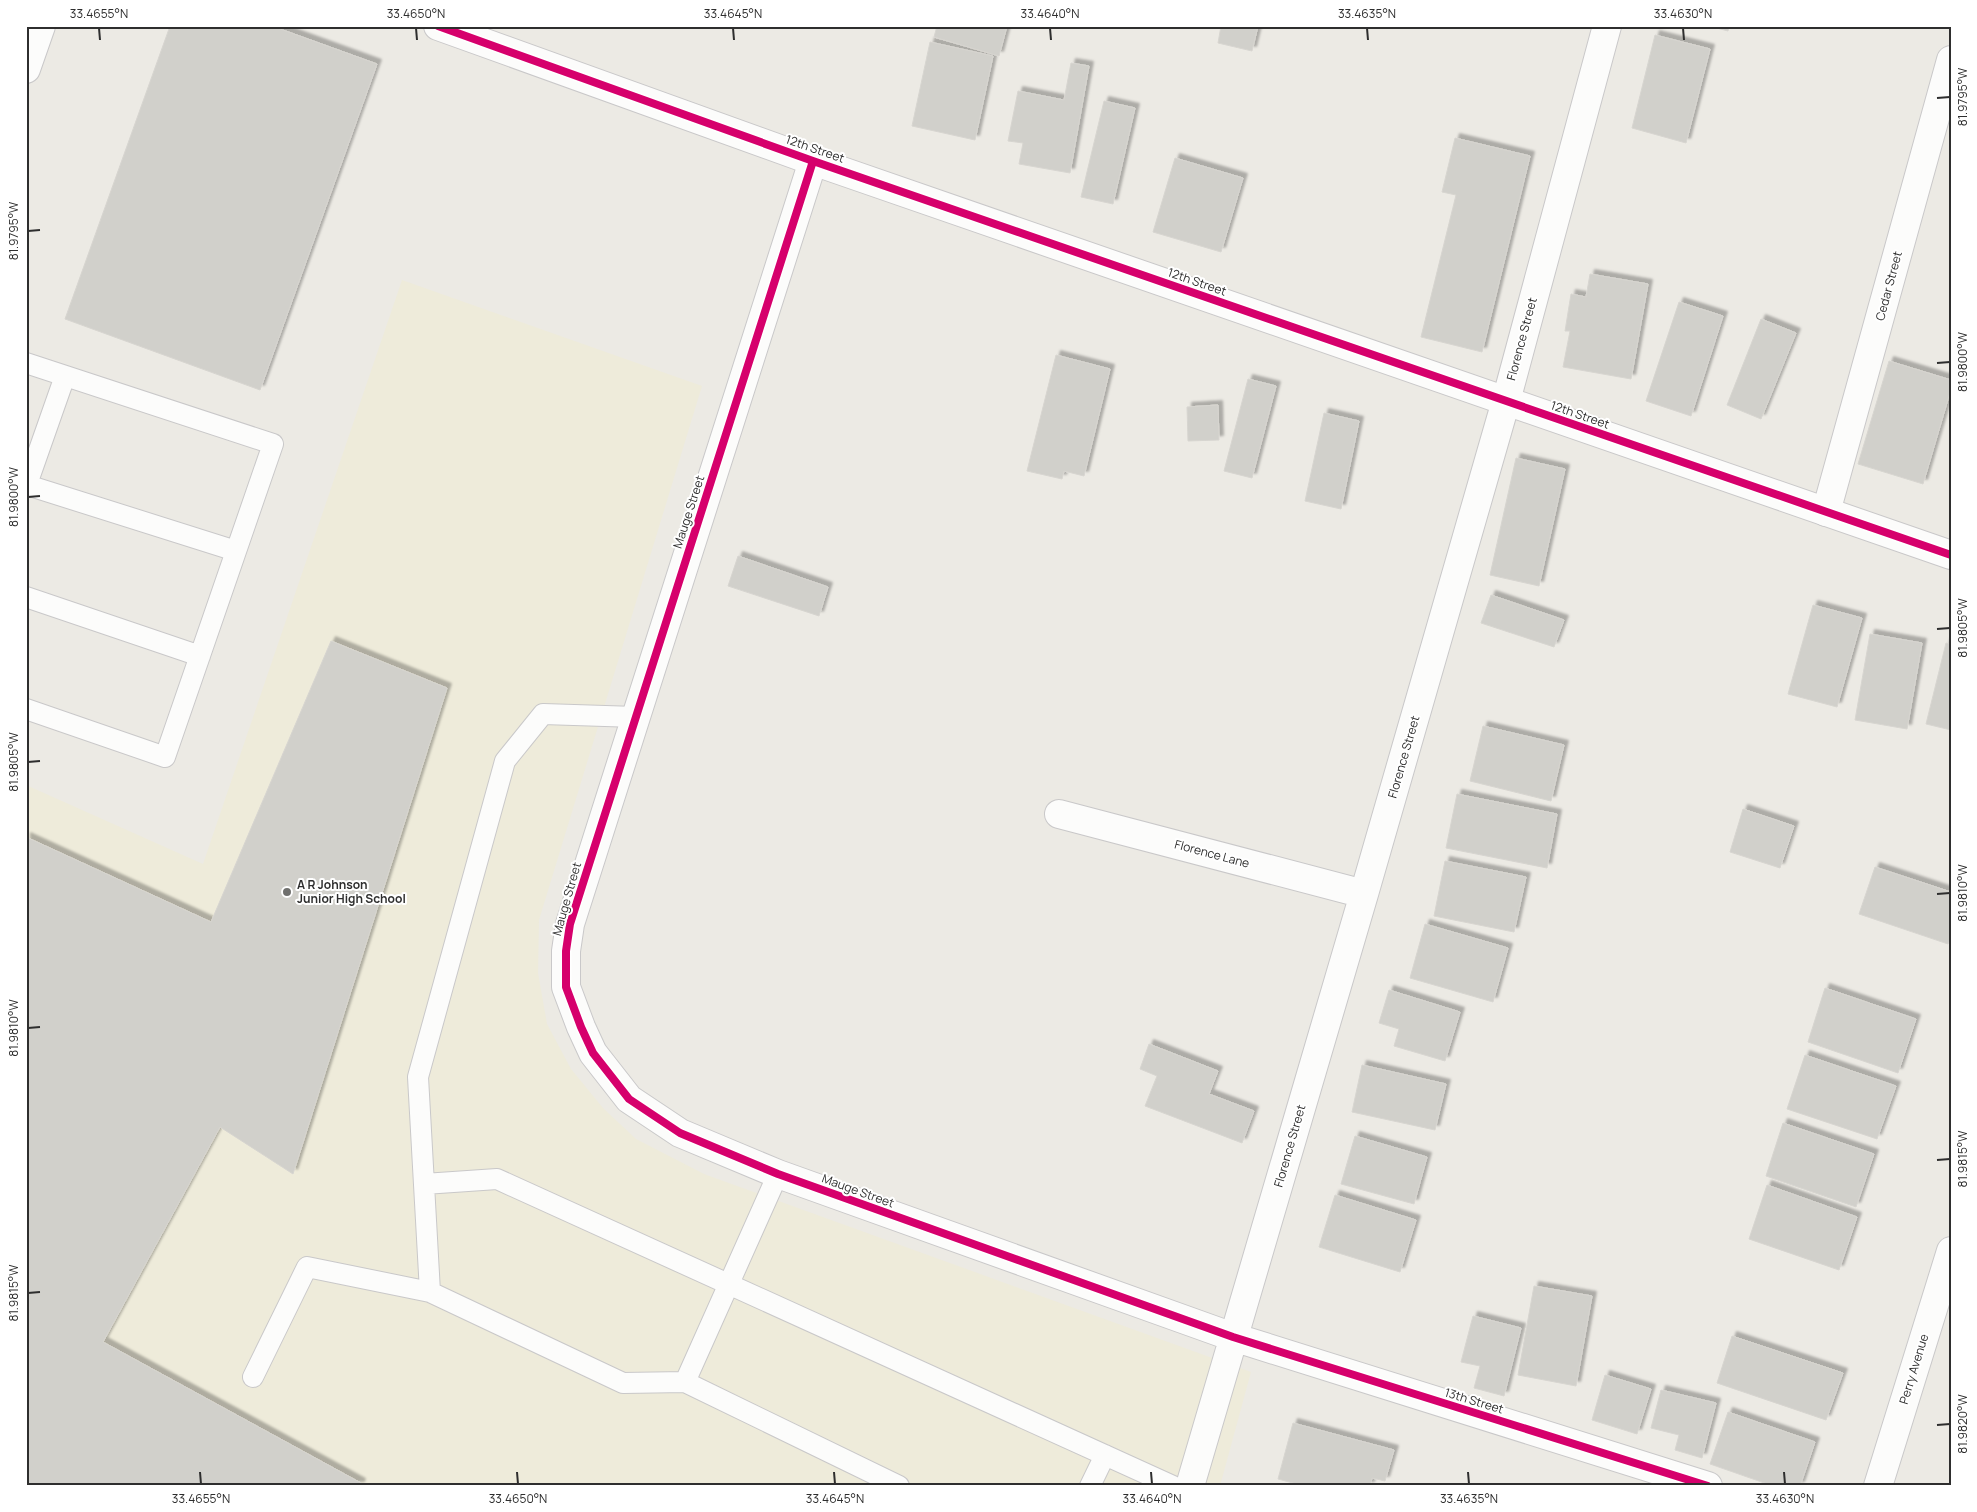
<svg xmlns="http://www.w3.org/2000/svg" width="1977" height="1512" font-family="Manrope,sans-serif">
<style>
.education{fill:#eeebda}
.building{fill:#d1d0cb;stroke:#d7d5d0;filter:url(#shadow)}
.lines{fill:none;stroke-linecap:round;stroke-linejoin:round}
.lane-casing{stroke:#c9c8c9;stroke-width:22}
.street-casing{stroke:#c9c8c9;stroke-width:30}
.secondary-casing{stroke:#c9c8c9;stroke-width:30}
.lane{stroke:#fcfcfb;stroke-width:20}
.street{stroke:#fcfcfb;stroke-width:28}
.secondary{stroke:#fcfcfb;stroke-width:28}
.cycleway-casing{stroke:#fff;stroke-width:11}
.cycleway{stroke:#d6006c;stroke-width:8}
.ticks{fill:none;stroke:#2e2e2e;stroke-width:2}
.poi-dot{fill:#70706e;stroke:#fff;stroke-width:2}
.labels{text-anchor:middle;stroke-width:4;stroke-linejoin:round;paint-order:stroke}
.street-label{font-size:12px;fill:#2e2e2e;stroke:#fff}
.poi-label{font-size:12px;font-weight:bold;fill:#2e2e2e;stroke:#fff;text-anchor:start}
.neatline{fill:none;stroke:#2e2e2e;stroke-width:2}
.ticks-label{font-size:12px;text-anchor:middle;fill:#2e2e2e}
</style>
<defs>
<filter id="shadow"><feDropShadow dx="4.5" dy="-4.5" stdDeviation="1" flood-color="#0004"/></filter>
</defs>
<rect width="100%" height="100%" fill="#eceae4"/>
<!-- education -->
<path class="education" d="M402,280L702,386L539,920L538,973L547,1024L571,1069L603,1108L636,1139L704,1174L1251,1372L1220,1486H26V785L203,864Z"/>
<!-- building -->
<path class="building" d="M170,26H272L377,64L260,390L65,319Z
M937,26H1007L999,56L934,37Z
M1221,26H1258L1252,51L1218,43Z
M1709,26H1729L1728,31Z
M1655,35L1710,49L1686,143L1632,128Z
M930,42L993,56L975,140L912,126Z
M1071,63L1089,66L1070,173L1019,164L1023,143L1008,141L1018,91L1064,100Z
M1104,101L1135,108L1113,204L1081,197Z
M1455,138L1530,156L1482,352L1421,337L1456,195L1442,192Z
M1175,158L1243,178L1221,252L1153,232Z
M1590,274L1648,284L1631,379L1563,367L1570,331H1565L1571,294L1586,297Z
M1679,302L1723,316L1691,416L1646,401Z
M1761,319L1796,333L1761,419L1727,405Z
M1056,355L1110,369L1084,476L1064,471L1062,479L1027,471Z
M1889,361L1951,380V389L1923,484L1858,464Z
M1248,379L1276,386L1252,478L1224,471Z
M1218,405L1219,440L1188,441L1187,407Z
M1324,413L1359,421L1341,509L1305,501Z
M1516,458L1565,469L1539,586L1490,575Z
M738,556L828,587L819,616L728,586Z
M1491,595L1564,620L1554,647L1481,623Z
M1813,605L1862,618L1837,707L1788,694Z
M1870,634L1922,643L1907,729L1855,720Z
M331,641L447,688L293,1174L220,1127L103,1342L361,1483L360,1486H30L26,1484V837L211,922Z
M1946,643L1951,644V730L1926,724Z
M1483,726L1564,745L1551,801L1470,781Z
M1457,794L1557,814L1547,868L1446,848Z
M1743,809L1794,826L1780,868L1730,852Z
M1445,861L1526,877L1514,932L1434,916Z
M1875,867L1951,892V937L1948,944L1859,914Z
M1425,924L1508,948L1493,1002L1410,978Z
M1825,988L1916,1019L1898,1073L1808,1042Z
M1389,990L1460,1012L1445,1061L1394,1046L1399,1029L1379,1023Z
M1149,1044L1218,1071L1209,1094L1254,1111L1242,1143L1145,1106L1157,1076L1140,1069Z
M1805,1055L1896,1086L1877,1139L1787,1109Z
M1362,1065L1446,1084L1435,1130L1352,1112Z
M1783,1123L1874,1154L1856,1207L1766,1176Z
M1355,1136L1427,1157L1414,1204L1341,1184Z
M1767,1185L1857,1217L1839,1270L1749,1239Z
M1335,1195L1416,1220L1400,1272L1319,1247Z
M1534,1286L1592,1296L1576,1386L1518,1375Z
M1473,1316L1521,1328L1504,1396L1474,1388L1480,1366L1461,1362Z
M1732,1336L1843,1373L1826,1420L1717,1383Z
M1605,1375L1651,1389L1637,1434L1592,1420Z
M1661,1390L1716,1403L1702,1458L1675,1450L1679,1435L1651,1428Z
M1728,1412L1815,1442L1800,1486H1773L1710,1464Z
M1293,1423L1394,1450L1385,1481L1372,1478L1370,1486H1304L1278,1479Z"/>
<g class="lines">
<defs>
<path id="lane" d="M26,363L273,444L165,757L26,709
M27,485L236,551
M26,487L65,376
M26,597L200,656
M636,717L543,714L505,761L418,1077L430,1292L623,1383L685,1382L778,1174
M424,1184L497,1179L1173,1486
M253,1377L307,1267L430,1292
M685,1382L899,1486
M1090,1486L1105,1455"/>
<path id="street" d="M813,161L570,924L566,951V987L581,1027L593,1053L629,1099L680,1133L778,1174L1233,1337L1708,1486
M1826,512L1951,60
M1059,814L1364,894
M1190,1486L1364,894L1506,401L1607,26
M1878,1486L1951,1251"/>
<path id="secondary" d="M438,26L813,161L1951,555
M26,69L41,26"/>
</defs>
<!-- lane casing -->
<use href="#lane" class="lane-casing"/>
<!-- street casing -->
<use href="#street" class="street-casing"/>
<!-- secondary casing -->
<use href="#secondary" class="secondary-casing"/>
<!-- lane -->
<use href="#lane" class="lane"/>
<!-- street -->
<use href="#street" class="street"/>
<!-- secondary -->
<use href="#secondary" class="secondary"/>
<defs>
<path id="cycleway" d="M438,26L813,161L1951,555
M813,161L570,924L566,951V987L581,1027L593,1053L629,1099L680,1133L778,1174L1233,1337L1708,1486"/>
</defs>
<!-- cycleway casing -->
<use href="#cycleway" class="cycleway-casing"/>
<!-- cycleway -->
<use href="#cycleway" class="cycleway"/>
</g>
<!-- ticks -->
<path class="ticks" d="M99,28L100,40M416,28L417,40M733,28L734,40M1050,28L1051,40M1367,28L1368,40M1683,28L1684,40M1937,98L1950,97M28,231L40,230M1937,363L1950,362M28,497L40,496M1937,629L1950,628M28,762L40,761M1937,894L1950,893M28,1028L40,1027M1937,1160L1950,1159M28,1293L40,1292M1937,1425L1950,1424M200,1472L201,1484M517,1472L518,1484M834,1472L835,1484M1151,1472L1152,1484M1468,1472L1469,1484M1784,1472L1785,1484"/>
<!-- markers -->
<circle class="poi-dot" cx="287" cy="892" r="5"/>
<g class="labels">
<!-- street labels -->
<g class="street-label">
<text transform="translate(815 149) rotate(19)" y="4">12th Street</text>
<text transform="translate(1197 282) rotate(19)" y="4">12th Street</text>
<text transform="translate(1889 286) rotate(-75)" y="4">Cedar Street</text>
<text transform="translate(1522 339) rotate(-75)" y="4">Florence Street</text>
<text transform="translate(1580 415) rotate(19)" y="4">12th Street</text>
<text transform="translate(689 512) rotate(-72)" y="4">Mauge Street</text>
<text transform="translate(1404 757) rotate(-74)" y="4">Florence Street</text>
<text transform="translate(1212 854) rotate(15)" y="4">Florence Lane</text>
<text transform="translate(567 899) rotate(-74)" y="4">Mauge Street</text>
<text transform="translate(1290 1146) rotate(-74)" y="4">Florence Street</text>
<text transform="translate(858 1191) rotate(20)" y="4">Mauge Street</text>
<text transform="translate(1914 1369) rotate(-73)" y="4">Perry Avenue</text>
<text transform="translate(1474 1401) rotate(17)" y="4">13th Street</text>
</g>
<!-- poi labels -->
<g class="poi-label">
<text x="297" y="889">A R Johnson<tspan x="297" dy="14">Junior High School</tspan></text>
</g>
</g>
<!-- border -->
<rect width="1977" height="1512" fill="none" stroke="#ffffff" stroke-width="55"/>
<rect x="28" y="28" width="1922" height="1456" class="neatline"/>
<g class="ticks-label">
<text x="99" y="18">33.4655°N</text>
<text x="416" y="18">33.4650°N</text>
<text x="733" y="18">33.4645°N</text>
<text x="1050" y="18">33.4640°N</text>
<text x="1367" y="18">33.4635°N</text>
<text x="1683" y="18">33.4630°N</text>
<text transform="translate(1963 97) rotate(-90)" y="4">81.9795°W</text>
<text transform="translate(14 231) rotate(-90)" y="4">81.9795°W</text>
<text transform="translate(1963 362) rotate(-90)" y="4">81.9800°W</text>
<text transform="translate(14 497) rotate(-90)" y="4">81.9800°W</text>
<text transform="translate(1963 628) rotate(-90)" y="4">81.9805°W</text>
<text transform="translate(14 762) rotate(-90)" y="4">81.9805°W</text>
<text transform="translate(1963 893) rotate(-90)" y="4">81.9810°W</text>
<text transform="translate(14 1028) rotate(-90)" y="4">81.9810°W</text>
<text transform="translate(1963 1159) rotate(-90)" y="4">81.9815°W</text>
<text transform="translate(14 1293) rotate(-90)" y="4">81.9815°W</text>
<text transform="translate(1963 1424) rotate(-90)" y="4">81.9820°W</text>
<text x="201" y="1503">33.4655°N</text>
<text x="518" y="1503">33.4650°N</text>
<text x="835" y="1503">33.4645°N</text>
<text x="1152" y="1503">33.4640°N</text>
<text x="1469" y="1503">33.4635°N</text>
<text x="1785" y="1503">33.4630°N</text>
</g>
</svg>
